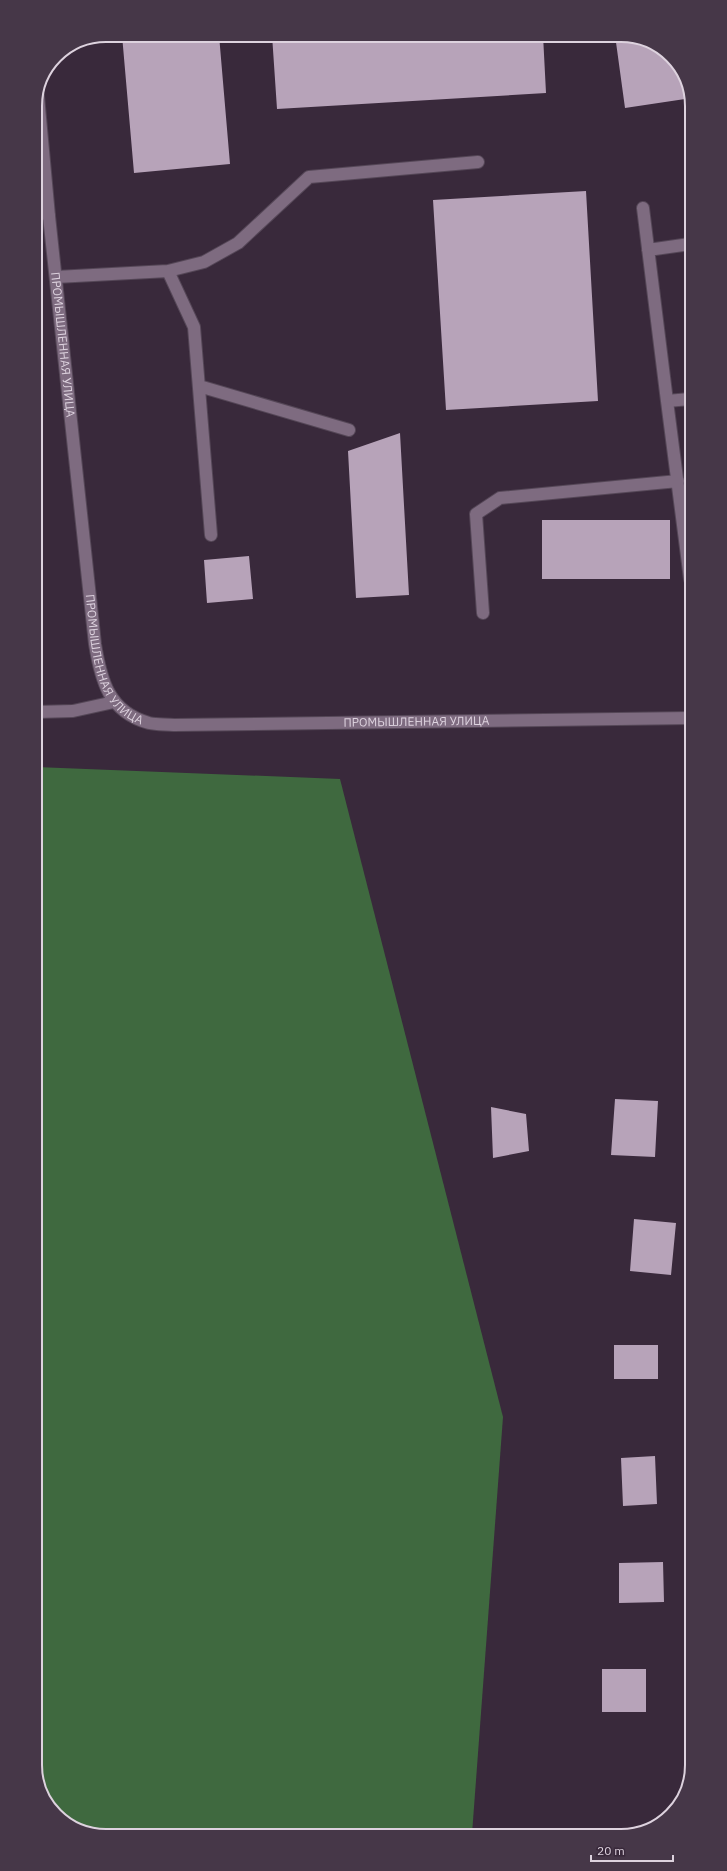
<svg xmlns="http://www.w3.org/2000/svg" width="727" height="1871" font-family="'IBM Plex Sans',sans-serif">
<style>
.forest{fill:#3f693f}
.building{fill:#b7a3b9}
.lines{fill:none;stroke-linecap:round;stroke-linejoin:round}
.service-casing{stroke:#554757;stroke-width:14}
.minor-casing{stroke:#554757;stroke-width:14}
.service{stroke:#7e6b80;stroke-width:12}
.minor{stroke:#7e6b80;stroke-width:12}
.labels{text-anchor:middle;stroke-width:4;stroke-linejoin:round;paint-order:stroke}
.street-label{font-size:12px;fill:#ddd2de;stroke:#39293b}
.rim{fill:none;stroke:#ddd2de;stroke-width:2}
</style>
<rect width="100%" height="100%" fill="#39293b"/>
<!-- forest -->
<path class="forest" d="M36,767L340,779L503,1417L472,1834L101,1836L63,1821L37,1783Z"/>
<!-- building -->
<path class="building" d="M122,35H219L230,164L134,173Z
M272,35H543L546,93L277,109Z
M615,35H626L668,53L681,75L685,99L625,108Z
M586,191L598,401L446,410L433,200Z
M400,433L409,595L356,598L348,451Z
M542,520H670V579H542Z
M249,556L253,599L207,603L204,560Z
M615,1099L658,1101L655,1157L611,1155Z
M491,1107L526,1114L529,1151L493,1158Z
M634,1219L676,1223L671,1275L630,1271Z
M614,1345H658V1379H614Z
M655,1456L657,1504L623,1506L621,1458Z
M663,1562L664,1602L619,1603V1563Z
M602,1669H646V1712H602Z"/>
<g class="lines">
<defs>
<path id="service" d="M35,207L49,216
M643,208L667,401
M648,250L690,244
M168,271L194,327L211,535
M56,277L168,271L204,262L238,243L309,177L478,162
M199,386L349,430
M690,399L667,401L690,579
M483,613L476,514L500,498L678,481
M36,712L73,711L114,702"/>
<g id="minor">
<path id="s1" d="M38,96L49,216L95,644C101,681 109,712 149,723C157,725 166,724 174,725L690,718"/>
</g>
</defs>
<!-- service casing -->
<use href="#service" class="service-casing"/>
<!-- minor casing -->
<use href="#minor" class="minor-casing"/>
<!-- service -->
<use href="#service" class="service"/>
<!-- minor -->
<use href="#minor" class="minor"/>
</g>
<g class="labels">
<!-- street labels -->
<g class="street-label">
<text dy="4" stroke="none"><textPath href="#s1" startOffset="250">ПРОМЫШЛЕННАЯ УЛИЦА</textPath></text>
<text dy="4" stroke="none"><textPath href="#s1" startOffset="574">ПРОМЫШЛЕННАЯ УЛИЦА</textPath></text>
<text dy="4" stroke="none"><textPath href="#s1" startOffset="921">ПРОМЫШЛЕННАЯ УЛИЦА</textPath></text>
</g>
</g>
<!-- crop -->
<path d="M0 0H727V1871H0ZM106 42H621A64 64 0 0 1 685 106V1765A64 64 0 0 1 621 1829H106A64 64 0 0 1 42 1765V106A64 64 0 0 1 106 42Z" fill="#463748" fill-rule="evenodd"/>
<path class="rim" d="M106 42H621A64 64 0 0 1 685 106V1765A64 64 0 0 1 621 1829H106A64 64 0 0 1 42 1765V106A64 64 0 0 1 106 42Z"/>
<!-- scale -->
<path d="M591 1855v6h82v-6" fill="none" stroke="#ddd2de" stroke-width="2"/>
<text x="597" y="1855" font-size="12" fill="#ddd2de" stroke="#39293b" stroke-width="3" paint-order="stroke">20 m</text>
</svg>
